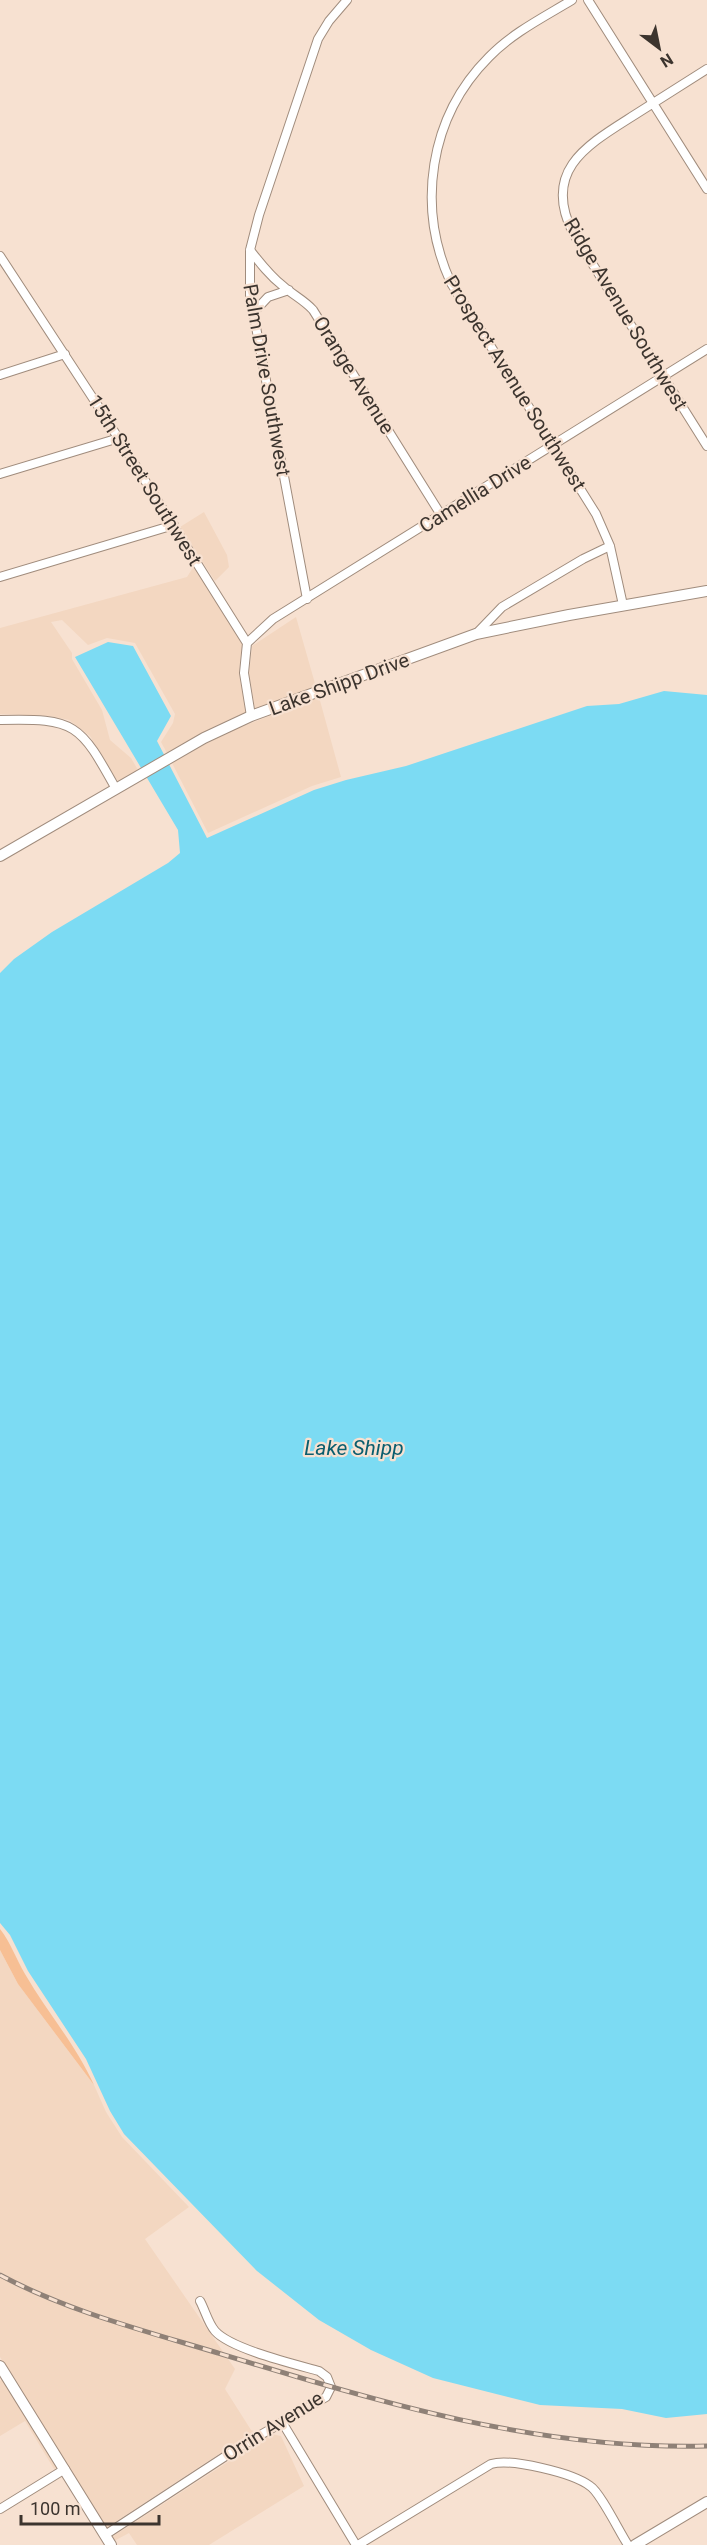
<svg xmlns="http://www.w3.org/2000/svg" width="707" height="2545" font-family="Roboto,sans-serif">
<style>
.built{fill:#f3d7c1}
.green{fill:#f7bf94}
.water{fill:#7cdbf3}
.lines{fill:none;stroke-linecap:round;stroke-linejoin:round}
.minor-casing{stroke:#a08c7d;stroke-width:10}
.tertiary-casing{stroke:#a08c7d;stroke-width:12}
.minor{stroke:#fff;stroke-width:8}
.tertiary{stroke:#fff;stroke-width:10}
.rail-casing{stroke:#8f8177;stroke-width:5}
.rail{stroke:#f7e1d1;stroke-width:3;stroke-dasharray:9;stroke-linecap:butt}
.labels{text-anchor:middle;stroke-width:4.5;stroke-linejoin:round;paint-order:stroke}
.street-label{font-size:20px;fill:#3c342e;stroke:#f7e1d1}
.water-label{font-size:21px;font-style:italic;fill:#0a5d6e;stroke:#f7e1d1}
</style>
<rect width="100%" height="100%" fill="#f7e1d1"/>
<!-- built -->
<path class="built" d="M204,512L227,555L229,567L215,581L180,527Z
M194,566L242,644L239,673L246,713L201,734L167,753L161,742L173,723L175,714L135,643L107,638L88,645L62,620L51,622L72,653V659L102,710L110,740L131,758L138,770L118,782L90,736L69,720L50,716L0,714V628L187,577Z
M296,617L316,687L255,709L249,674L252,646Z
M319,697L341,777L312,786L208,833L172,763L225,733Z
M0,1950L18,1984L94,2085L106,2112L122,2137L189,2207L145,2239L235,2369L225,2389L251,2430L254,2431L106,2528L0,2357Z
M2,2379L58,2467L54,2469L25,2421L0,2436V2381Z
M271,2434L281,2436L304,2486L209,2545H137L129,2533L114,2541L112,2537Z"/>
<!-- green -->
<path class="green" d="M0,1929C11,1943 16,1959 25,1974C47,2012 76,2045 94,2085L18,1984L0,1950Z"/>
<!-- water -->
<path class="water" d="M108,642L133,646L171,716L157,741L207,838L314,790L346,780L406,766L587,706L619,704L664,691L707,695V2414L666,2418L622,2409L540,2405L433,2378L371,2350L319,2320L257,2271L124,2134L110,2111L86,2059L28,1971L10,1935L0,1923V973L14,959L52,932L168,863L180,853L178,830L75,657Z"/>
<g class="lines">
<defs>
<path id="minor" d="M572,0C544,17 512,33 489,57C429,117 416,207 451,283L596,514L610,546L623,605
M588,0L707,189
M707,69C683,84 660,99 636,114C589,144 541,169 573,233L707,446
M250,250C260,263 270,276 283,286C293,295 304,300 313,310L441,515
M0,256L100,409L247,643L244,673L251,716
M253,313L268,297L289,290
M0,375L65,354
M0,474L119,438
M0,577L174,525
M307,599L250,295V250L259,215L318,39L329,21L347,0
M476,634L502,607L583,559L610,546
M247,643L273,619L707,349
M0,720C76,718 80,724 116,789
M282,2422L356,2545
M0,2509L65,2469
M105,2535L238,2448L314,2404L326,2397L331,2387L327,2377L319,2371C294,2364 231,2349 215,2331C208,2323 205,2310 200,2301
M358,2545L491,2464C511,2458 573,2473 590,2486C600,2492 620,2533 628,2545"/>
<path id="tertiary" d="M0,856L204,738L251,716L476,634L569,615L707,591
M0,2366L111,2545
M635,2545L707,2502"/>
</defs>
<!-- minor casing -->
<use href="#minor" class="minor-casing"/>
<!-- tertiary casing -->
<use href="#tertiary" class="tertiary-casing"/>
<!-- minor -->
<use href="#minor" class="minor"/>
<!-- tertiary -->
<use href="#tertiary" class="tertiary"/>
<defs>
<path id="rail" d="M0,2275C67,2311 145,2331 218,2353C379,2402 536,2450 707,2446"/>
</defs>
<!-- rail casing -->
<use href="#rail" class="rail-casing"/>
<!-- rail -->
<use href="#rail" class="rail"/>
</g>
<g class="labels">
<!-- street labels -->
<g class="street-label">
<text transform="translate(626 314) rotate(59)" y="7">Ridge Avenue Southwest</text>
<text transform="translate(354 375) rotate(58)" y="7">Orange Avenue</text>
<text transform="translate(267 380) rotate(80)" y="7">Palm Drive Southwest</text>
<text transform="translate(515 383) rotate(58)" y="7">Prospect Avenue Southwest</text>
<text transform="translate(145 480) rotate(58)" y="7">15th Street Southwest</text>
<text transform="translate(475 494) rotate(-32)" y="7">Camellia Drive</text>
<text transform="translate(339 684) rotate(-20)" y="7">Lake Shipp Drive</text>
<text transform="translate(273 2426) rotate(-32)" y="7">Orrin Avenue</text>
</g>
<!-- water labels -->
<g class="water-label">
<text x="354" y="1455">Lake Shipp</text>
</g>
</g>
<!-- north arrow -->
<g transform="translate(659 48) rotate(148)" stroke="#f7e1d1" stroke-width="4.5" paint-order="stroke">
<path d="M0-4.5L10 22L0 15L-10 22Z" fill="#3c342e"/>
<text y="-9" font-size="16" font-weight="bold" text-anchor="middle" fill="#3c342e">N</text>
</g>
<!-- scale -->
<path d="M21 2515v9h138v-9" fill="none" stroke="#3c342e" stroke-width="3"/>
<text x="30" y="2515" font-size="18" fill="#3c342e" stroke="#f7e1d1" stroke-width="4.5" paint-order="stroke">100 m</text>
</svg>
